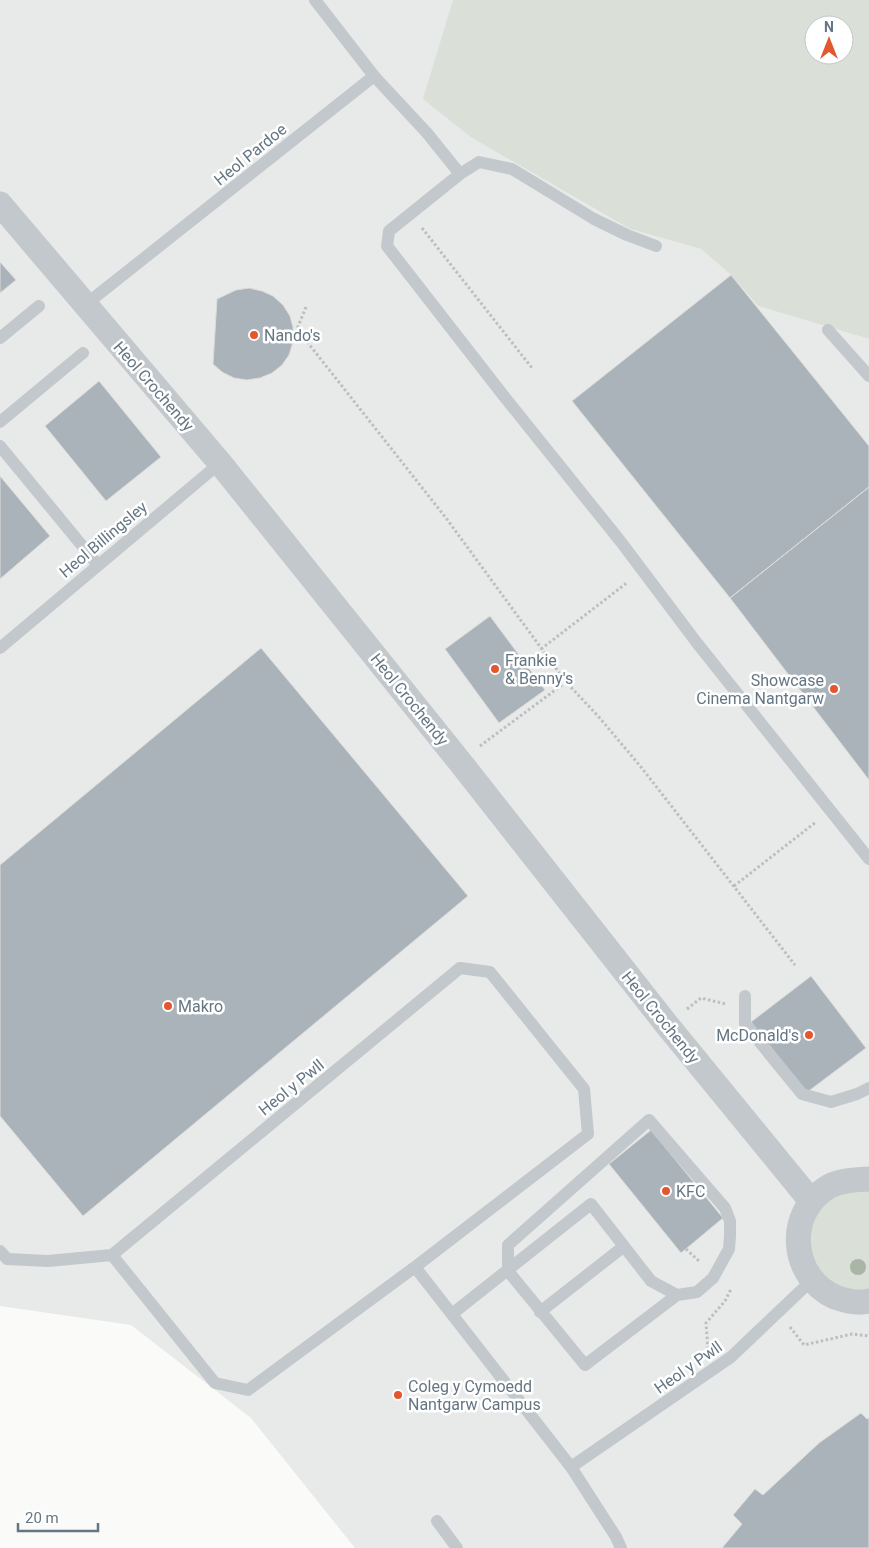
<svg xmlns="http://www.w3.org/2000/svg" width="869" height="1548" font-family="Roboto,sans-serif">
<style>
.built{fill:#e8e9e9}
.green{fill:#dadfd7;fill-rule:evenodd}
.building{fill:#aab3b9;stroke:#dcdcda}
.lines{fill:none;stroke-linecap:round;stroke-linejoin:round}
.path{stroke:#bbbfc2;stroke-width:3;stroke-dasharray:2.5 2.5;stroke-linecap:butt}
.service{stroke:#c3c8cc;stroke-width:12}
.minor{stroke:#c3c8cc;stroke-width:25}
.tree{fill:#aab4a7}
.poi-dot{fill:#e4572e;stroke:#fff;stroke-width:2}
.labels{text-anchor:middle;stroke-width:5;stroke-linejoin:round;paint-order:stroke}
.street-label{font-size:16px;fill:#657683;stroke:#fff}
.poi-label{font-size:16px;fill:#657683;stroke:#fff;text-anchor:start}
</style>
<rect width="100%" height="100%" fill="#fafaf8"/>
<!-- built -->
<path class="built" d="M0,0H453L472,138L630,229L701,249L731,275L758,306L869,339V1548H355L251,1418L131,1325L0,1306Z"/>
<!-- green -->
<path class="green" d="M453,0H869V339L758,306L731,275L701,249L630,229L472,138L423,99ZM814,25H844V55H814Z
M869,1179V1301L812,1280L801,1220L811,1201Z"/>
<!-- building -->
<path class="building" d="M0,262L16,280L0,293Z
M731,275L869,446V487L730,598L572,401Z
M249,288L262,291L273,296L283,305L290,316L293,327V342L289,355L282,365L272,373L260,378L247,380L234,378L222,372L213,364L217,299L236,290Z
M99,381L161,457L106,501L45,426Z
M0,476L50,536L0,579Z
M869,487V780L730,598Z
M490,616L545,690L499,723L445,649Z
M261,648L468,896L83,1216L0,1116V865Z
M811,976L866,1048L806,1093L751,1022Z
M651,1130L723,1218L681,1253L609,1164Z
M861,1413L867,1419L869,1418V1548H722L742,1524L733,1515L755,1489L763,1495L819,1443Z"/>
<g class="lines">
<!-- path -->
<path class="path" d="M422,228L532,368
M306,307L297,329L446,518L566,682L598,716L641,767L795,965
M541,649L628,582
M480,746L566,682
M734,886L816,822
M687,1009L701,998L726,1004
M686,1249L700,1262
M790,1327L804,1345L852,1334L869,1336
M708,1349L706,1323L725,1301L731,1289"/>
<!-- service -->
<path class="service" d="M315,0L374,76
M460,174L479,162L512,169L594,219L627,235L656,246
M85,305L374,76L427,133L460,174L389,231L387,246L503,395L621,542L697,643L869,859
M828,330L869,376
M0,338L39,306
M0,422L83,353
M0,446L98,565
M0,648L220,463
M460,968L490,972L584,1089L588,1134L415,1267L248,1390L215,1383L112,1255Z
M745,996V1024L802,1094L831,1102L857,1094L869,1088
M649,1120L725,1208L730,1221V1236L729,1249L713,1278L697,1292L677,1295L585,1365L508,1271V1245Z
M0,1251L7,1259L48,1261L112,1255
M415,1267L571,1467L616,1537L621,1548
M540,1312L623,1247
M452,1314L591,1204L651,1281L677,1295
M571,1467L731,1357L812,1280
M437,1521L457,1548"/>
<!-- minor -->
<path class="minor" d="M0,204L220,463L460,762L667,1025L811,1201
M869,1179C855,1180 841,1180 828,1187C785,1213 790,1277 835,1297C846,1301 858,1304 869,1301"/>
</g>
<!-- trees -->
<circle class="tree" cx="858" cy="1267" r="8"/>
<!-- markers -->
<g class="poi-dot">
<circle cx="254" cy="335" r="5"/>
<circle cx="495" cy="669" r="5"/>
<circle cx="834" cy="689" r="5"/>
<circle cx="168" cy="1006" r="5"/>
<circle cx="809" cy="1035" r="5"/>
<circle cx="666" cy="1191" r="5"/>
<circle cx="398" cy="1395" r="5"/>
</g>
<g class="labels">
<!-- street labels -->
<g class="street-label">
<text transform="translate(250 154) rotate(-39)" y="6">Heol Pardoe</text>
<text transform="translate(154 386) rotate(49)" y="6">Heol Crochendy</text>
<text transform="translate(103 539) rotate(-40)" y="6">Heol Billingsley</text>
<text transform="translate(410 699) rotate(51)" y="6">Heol Crochendy</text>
<text transform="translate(661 1017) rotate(51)" y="6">Heol Crochendy</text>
<text transform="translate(291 1087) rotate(-39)" y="6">Heol y Pwll</text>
<text transform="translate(688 1367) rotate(-35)" y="6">Heol y Pwll</text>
</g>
<!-- poi labels -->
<g class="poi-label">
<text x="264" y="341">Nando's</text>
<text x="505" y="666">Frankie<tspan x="505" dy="18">&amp; Benny's</tspan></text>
<text x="824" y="686" text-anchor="end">Showcase<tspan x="824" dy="18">Cinema Nantgarw</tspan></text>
<text x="178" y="1012">Makro</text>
<text x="799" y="1041" text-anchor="end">McDonald's</text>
<text x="676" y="1197">KFC</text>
<text x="408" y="1392">Coleg y Cymoedd<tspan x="408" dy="18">Nantgarw Campus</tspan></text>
</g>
</g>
<!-- north arrow -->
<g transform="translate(829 40)"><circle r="24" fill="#ffffff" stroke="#c1c8cd"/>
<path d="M0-4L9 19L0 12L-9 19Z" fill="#e4572e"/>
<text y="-8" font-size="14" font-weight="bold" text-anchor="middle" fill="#657683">N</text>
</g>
<!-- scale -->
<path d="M18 1523v8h80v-8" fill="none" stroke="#657683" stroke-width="2.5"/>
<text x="25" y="1523" font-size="15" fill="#657683" stroke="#ffffff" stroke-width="4" paint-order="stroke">20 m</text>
</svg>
